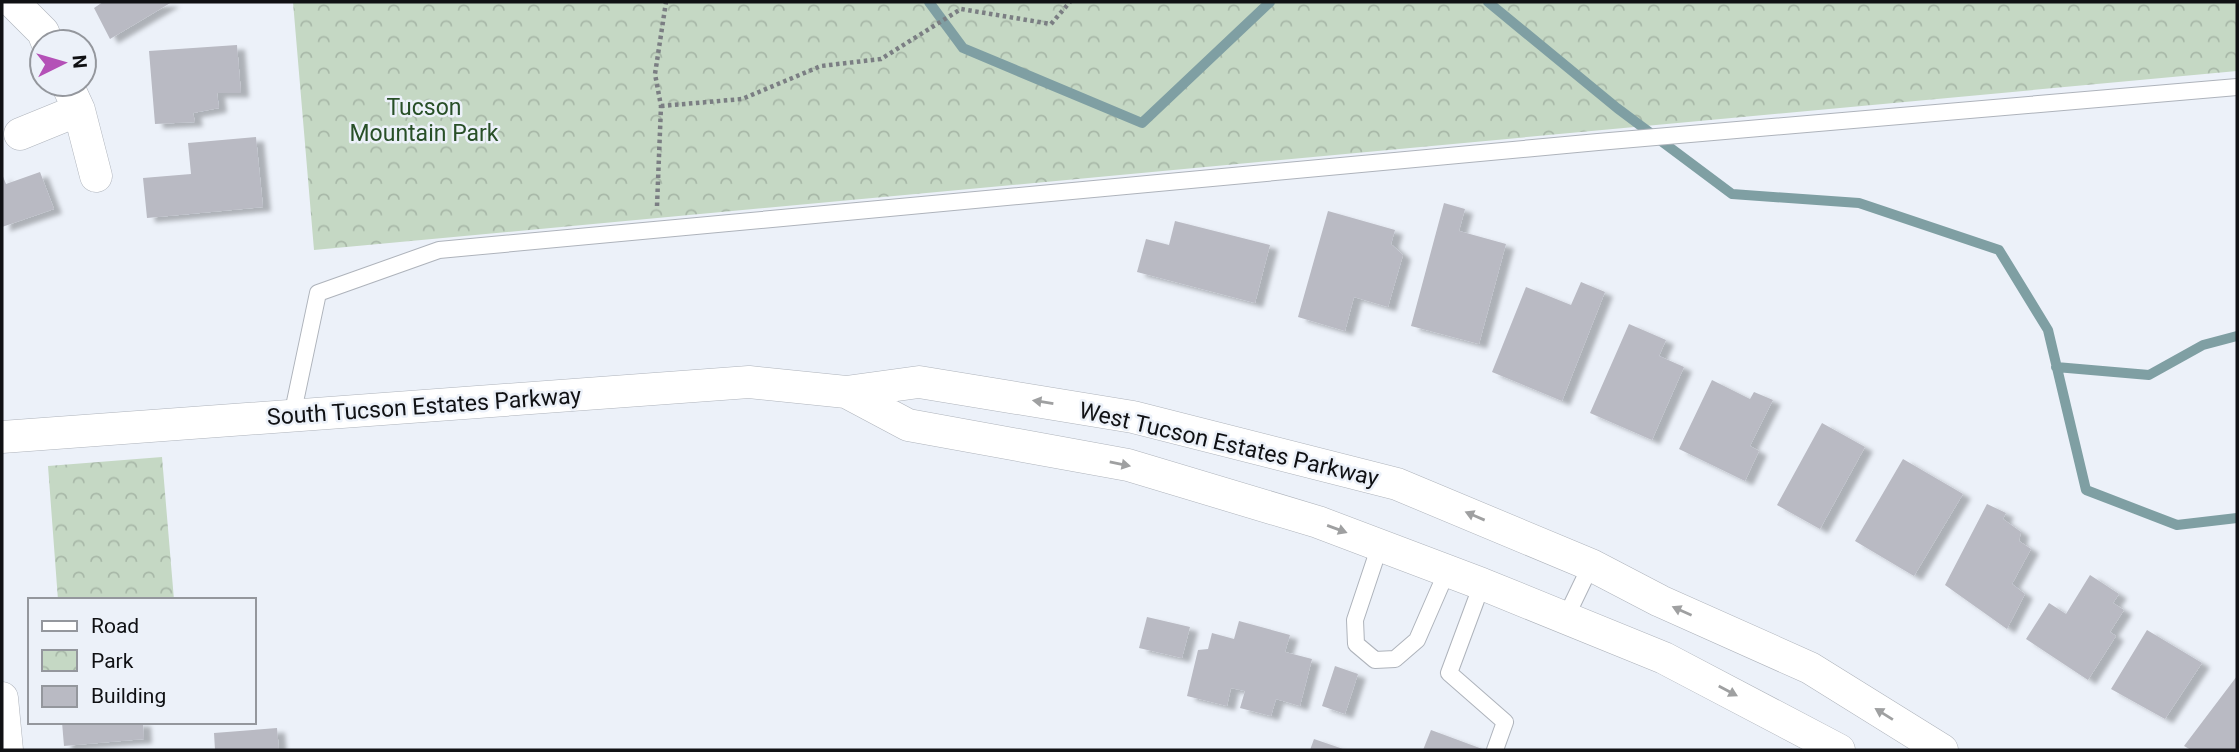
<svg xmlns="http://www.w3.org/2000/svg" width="2239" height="752" font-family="Roboto,sans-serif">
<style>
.park{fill:url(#park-crowns)}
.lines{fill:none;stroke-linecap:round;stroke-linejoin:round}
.stream{stroke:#7f9fa3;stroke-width:10}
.building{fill:#b9bac3;filter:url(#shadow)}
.service-casing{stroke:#aeb3bb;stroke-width:18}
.minor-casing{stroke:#aeb3bb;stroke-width:33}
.path{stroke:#7b7e83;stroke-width:4.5;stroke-dasharray:3.5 3.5;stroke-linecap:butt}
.service{stroke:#fff;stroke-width:16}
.minor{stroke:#fff;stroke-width:32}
.oneway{fill:#9fa0a1}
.labels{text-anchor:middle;stroke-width:5;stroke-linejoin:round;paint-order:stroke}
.park-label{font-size:23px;fill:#284f27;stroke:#ecf1f9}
.street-label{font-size:23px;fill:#101114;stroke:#ecf1f9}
</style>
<defs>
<pattern id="park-crowns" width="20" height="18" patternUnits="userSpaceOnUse" patternTransform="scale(1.75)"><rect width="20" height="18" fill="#c5d8c4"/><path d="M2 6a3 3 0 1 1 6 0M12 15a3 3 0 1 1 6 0" fill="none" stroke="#a8b8a8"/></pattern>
<filter id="shadow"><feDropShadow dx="8" dy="4.5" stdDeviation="2" flood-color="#0004"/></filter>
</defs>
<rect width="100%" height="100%" fill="#ecf1f9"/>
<!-- park -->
<path class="park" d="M293,2H2237V71L314,250Z
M162,457L174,600H58L48,466Z"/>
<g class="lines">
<!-- stream -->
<path class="stream" d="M929,2L963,48L1142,123L1270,2
M1488,2L1617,108L1732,194L1859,203L1999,250L2048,330L2086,490L2177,525L2237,518
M2056,367L2149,375L2203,345L2237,336"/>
</g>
<!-- building -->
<path class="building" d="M103,2H172L110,39L94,8Z
M237,45L241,93H217L219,108L193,113L195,122L155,124L149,51Z
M256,137L263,207L147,218L143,178L191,174L188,143Z
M40,172L54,209L2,227V174L6,184Z
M1444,203L1465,209L1459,231L1506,244L1479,344L1411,326Z
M1328,211L1395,230L1391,244L1403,255L1388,307L1354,297L1345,331L1298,317Z
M1175,221L1270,245L1255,303L1137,272L1146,239L1169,245Z
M1581,282L1605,292L1562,401L1492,372L1526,287L1571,305Z
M1629,324L1666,340L1659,356L1684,367L1652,440L1590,413Z
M1712,380L1750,399L1754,392L1773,400L1750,446L1759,451L1745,481L1679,449Z
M1822,423L1865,447L1820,529L1777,505Z
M1903,459L1963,494L1914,576L1855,541Z
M1987,504L2006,513L2003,519L2021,532L2019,541L2031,549L2012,584L2025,594L2007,629L1945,585Z
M2090,575L2119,594L2113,603L2124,610L2110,632L2116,636L2088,680L2026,639L2049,603L2066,614Z
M1147,617L1190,627L1182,658L1139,648Z
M1239,621L1290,635L1285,652L1312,659L1300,706L1276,699L1271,716L1240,708L1245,691L1231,688L1227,706L1187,696L1198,650L1208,649L1212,633L1234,639Z
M2147,630L2202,663L2165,719L2111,689Z
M1335,666L1358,674L1345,714L1322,706Z
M2237,676V750H2191L2184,746Z
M62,722H143L144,739L64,746Z
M277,728L279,750H215L214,733Z
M1431,730L1485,750H1423Z
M1314,739L1346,750H1310Z"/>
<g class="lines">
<defs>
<path id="service" d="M292,416L318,293L439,250L1598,142L2237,87
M1380,545L1355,620L1356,644L1375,660L1395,659L1417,640L1447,571
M1482,584L1449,673L1505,722L1495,750
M1565,619L1591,565"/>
<path id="minor" d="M13,2L43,32L47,42
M67,84L79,110L96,176
M20,134L79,110
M846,392L908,425L1128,465L1318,522L1482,584L1664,658L1839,750
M2,437L749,382L846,392L919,382L1133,417L1397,484L1591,565L1660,601L1810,668L1942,750
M2,698L7,750"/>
</defs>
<!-- service casing -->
<use href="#service" class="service-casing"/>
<!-- minor casing -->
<use href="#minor" class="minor-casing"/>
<!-- path -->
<path class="path" d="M661,106L742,99L821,66L881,59L961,9L1051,24L1070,2
M657,206L661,106L655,74L666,2"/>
<!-- service -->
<use href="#service" class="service"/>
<!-- minor -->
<use href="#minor" class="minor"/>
</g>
<!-- one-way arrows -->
<defs><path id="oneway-solid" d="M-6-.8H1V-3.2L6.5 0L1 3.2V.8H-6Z" transform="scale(1.75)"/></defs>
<g class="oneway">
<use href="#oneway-solid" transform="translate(1043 402) rotate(-171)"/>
<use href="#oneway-solid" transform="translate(1120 464) rotate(11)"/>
<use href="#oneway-solid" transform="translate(1475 516) rotate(-157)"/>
<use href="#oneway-solid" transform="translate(1337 529) rotate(20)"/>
<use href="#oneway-solid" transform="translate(1682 611) rotate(-156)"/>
<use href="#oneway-solid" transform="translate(1728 691) rotate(28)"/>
<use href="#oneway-solid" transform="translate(1884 714) rotate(-148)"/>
</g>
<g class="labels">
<!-- park labels -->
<g class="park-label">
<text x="424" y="115">Tucson<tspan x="424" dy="26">Mountain Park</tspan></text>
</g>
<!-- street labels -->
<g class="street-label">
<text transform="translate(424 406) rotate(-4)" y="8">South Tucson Estates Parkway</text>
<text transform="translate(1229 444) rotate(13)" y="8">West Tucson Estates Parkway</text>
</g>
</g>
<!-- border -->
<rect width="2239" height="752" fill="none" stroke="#101114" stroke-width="7"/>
<!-- legend -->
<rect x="28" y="598" width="228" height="126" fill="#ecf1f9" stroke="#94979d" stroke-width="2"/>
<rect x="42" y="621" width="35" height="10" fill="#ffffff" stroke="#94979d" stroke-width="2"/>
<text x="91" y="633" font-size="21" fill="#101114">Road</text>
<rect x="42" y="650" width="35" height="21" fill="url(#park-crowns)" stroke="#94979d" stroke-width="2"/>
<text x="91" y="668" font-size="21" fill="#101114">Park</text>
<rect x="42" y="686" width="35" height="21" fill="#b9bac3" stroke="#94979d" stroke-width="2"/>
<text x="91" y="703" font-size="21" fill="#101114">Building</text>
<!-- north arrow -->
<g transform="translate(63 63) rotate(85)"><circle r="33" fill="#ecf1f9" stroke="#94979d" stroke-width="2"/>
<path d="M0-5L12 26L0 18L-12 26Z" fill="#b451b7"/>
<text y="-10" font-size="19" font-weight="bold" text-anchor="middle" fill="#101114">N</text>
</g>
</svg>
